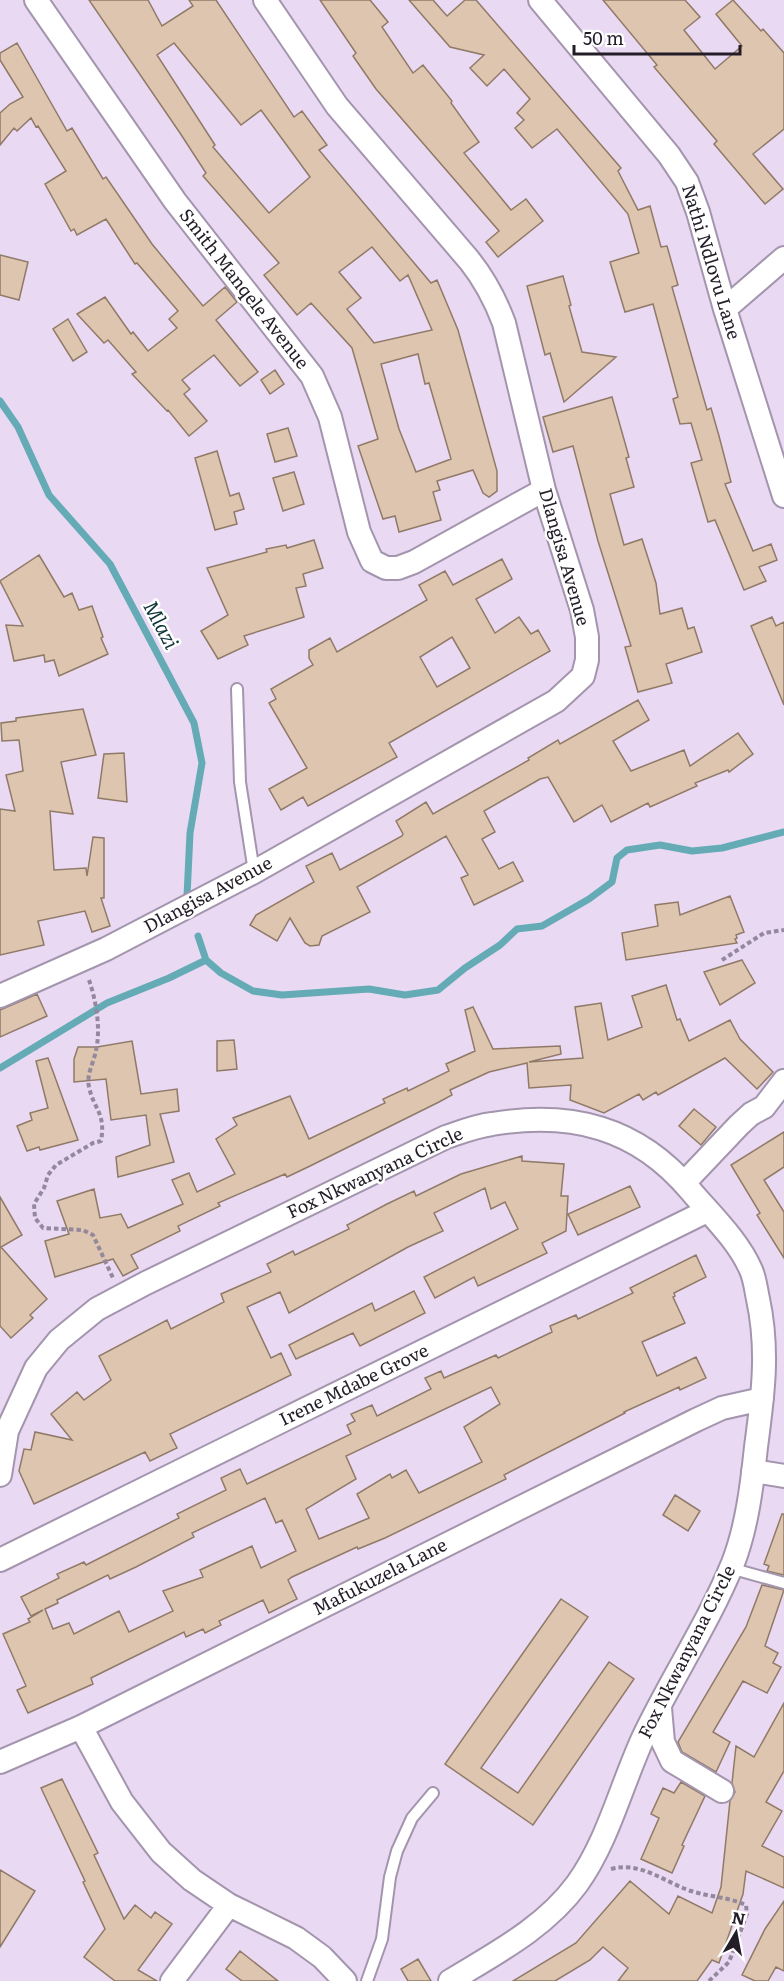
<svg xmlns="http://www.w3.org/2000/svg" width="784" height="1981" font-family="Literata,serif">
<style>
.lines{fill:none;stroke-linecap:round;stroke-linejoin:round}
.stream{stroke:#64abb6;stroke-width:7}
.building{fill:#ddc5b0;stroke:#907a67;stroke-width:1.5;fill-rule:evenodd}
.service-casing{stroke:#a495ae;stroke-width:14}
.minor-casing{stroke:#a495ae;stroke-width:26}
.path{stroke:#94889c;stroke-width:4;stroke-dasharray:4.5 3;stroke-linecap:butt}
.service{stroke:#fff;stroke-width:10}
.minor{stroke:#fff;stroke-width:22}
.labels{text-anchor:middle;stroke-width:5;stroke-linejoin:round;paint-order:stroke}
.street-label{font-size:18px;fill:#231d27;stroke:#fff}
.water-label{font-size:20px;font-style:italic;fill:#0e3338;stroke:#fff}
</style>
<rect width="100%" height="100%" fill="#e9d9f3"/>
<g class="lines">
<!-- stream -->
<path class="stream" d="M0,401L18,427L49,495L110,564L194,723L202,763L190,833L187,896
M198,936L206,960L221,973L253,991L282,995L369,989L405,995L438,990L465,968L500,945L517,929L542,926L589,899L612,882L617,858L627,850L660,845L692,851L722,848L784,832
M0,1068L107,1003L169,978L206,960"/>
</g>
<!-- building -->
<path class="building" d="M89,0H148L162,26L193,6L189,0H216L294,117L302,111L327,145L319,150L431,283L437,280L458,330L497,471V491L489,497L483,493L473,470L437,481L440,490L433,492L441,520L399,532L395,516L383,519L358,446L378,439L352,348L311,303L297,315L264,275L279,263L203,176L206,173L180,133ZM174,43L241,125L261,110L310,177L269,213L213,147L215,145L157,55ZM372,247L400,281L408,275L432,330L374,343L347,309L361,298L339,272ZM418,354L425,384L429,383L451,459L416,472L399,429L381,364Z
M320,0H370L388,22L382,27L413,73L423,65L452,101L451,103L479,142L464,153L511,210L526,199L543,221L498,257L486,242L499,231L376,89L353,56L356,53Z
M409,0H433L447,16L465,0H476L621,168L618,171L638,210L650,206L661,247L667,246L678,285L672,287L707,410L711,408L719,436L731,482L725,484L753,551L771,544L777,560L759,567L766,581L744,590L715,520L708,522L691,463L702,460L691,423L680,424L673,399L678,397L653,304L625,312L610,262L639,253L628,214L557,129L532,148L515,128L524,120L517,113L530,99L504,69L487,86L470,68L484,55L450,47Z
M603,0H685L700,17L684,30L715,69L742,46L716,14L733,0L761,31L763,29L784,53V129L753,154L783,189L765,204L714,144L717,141L654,67L657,65Z
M17,43L67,131L72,128L103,179L106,177L152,244L203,306L225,287L237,302L216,320L258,372L240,386L214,355L182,380L190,389L184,394L207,421L189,436L168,410L167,411L132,374L136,372L108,340L104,343L77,314L105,297L131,334L133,332L148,351L177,328L169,319L178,311L137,263L135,264L106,219L77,235L74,229L71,231L45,184L66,171L38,126L36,127L31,118L17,131L14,128L0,145V113L10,104L23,97L0,60V53Z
M0,255L28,262L19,300L0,295Z
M563,276L571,305L569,306L582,352L616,357L564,402L550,353L545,355L527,286Z
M68,319L87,352L73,361L53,329Z
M275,370L284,384L270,394L261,380Z
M612,397L629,457L626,458L634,487L610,494L624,545L642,539L656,583L660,614L682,608L688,629L694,627L702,652L666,664L672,683L638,692L625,647L631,646L598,541L573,446L553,452L543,417Z
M288,428L297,456L275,462L267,434Z
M217,451L230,496L239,493L244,509L234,512L237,524L215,530L195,458Z
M294,472L304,504L283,511L273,478Z
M314,540L323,568L303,574L306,586L296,588L304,617L244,636L248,645L218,659L201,631L228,615L207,568L267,552L266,549L286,545L287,548Z
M39,555L64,597L72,593L79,610L92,606L103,637L101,638L108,654L59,676L54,660L45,662L44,655L14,661L6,625L23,626L0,581Z
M502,559L512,579L476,599L495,633L519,617L531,634L538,630L550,651L389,743L397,757L308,806L303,797L281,810L269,789L307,768L269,703L276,699L271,689L313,665L309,658V650L330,638L337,652L427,600L419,585L445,571L453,585ZM452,637L470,668L437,687L420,657Z
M772,617L776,626L784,622V705L751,626Z
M638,700L649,720L613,741L631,771L684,750L690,766L738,733L753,754L729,772L728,770L695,783L697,786L650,807L648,803L611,822L602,805L574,822L548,777L540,779L484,811L495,832L482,839L499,869L513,862L523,881L474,905L461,878L468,875L446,836L357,887L370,912L322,936L319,945L310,946L305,943L290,918L277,941L250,925L256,915L314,882L306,866L332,853L340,870L402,836L403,834L396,821L426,802L433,814L529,760L528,758L558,740L560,744Z
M83,709L96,755L61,762L73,814L50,811L54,870L86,868L87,876L93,837L104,838V898H101L110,926L92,932L85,911L38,921L44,945L0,955V809L15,811L6,775L23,771L19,740L2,741L1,723L16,721V718Z
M124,753L127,802L98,798L104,754Z
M730,896L744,932L736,935L737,938L735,939L737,943L626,960L622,933L658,926L655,905L678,902L680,915Z
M742,960L755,983L720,1005L704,972Z
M666,985L677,1020L680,1019L689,1041L730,1020L740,1039L773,1072L757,1089L725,1058L658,1095L656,1092L643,1100L639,1094L604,1113L570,1100L571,1085L529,1088L527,1063L489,1072L450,1090L452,1095L439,1102L308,1167L287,1177L285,1174L218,1203L220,1206L178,1226L180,1231L131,1255L138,1268L123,1276L113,1259L55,1277L45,1241L69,1234L57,1201L94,1189L100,1218L121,1214L128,1228L183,1204L172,1180L189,1173L197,1192L235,1174L216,1139L237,1125L233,1118L290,1096L309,1139L385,1103L383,1099L407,1088L408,1091L449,1071L446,1064L475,1051L465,1010L473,1007L493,1049L560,1046L561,1054L529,1062L583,1058L575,1007L601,1003L608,1040L642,1027L632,996Z
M37,994L47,1016L0,1037V1010Z
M234,1040L237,1069L217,1071V1041Z
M132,1041L141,1094L177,1089L179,1111L160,1114L174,1162L118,1177L116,1157L150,1145L146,1115L111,1120L106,1079L74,1082V1059L78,1047H97Z
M48,1058L78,1140L40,1150L39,1147L27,1151L17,1126L32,1120L30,1113L48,1108L36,1061Z
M694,1109L716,1127L701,1145L679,1126Z
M784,1132V1167L764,1180L784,1212V1258L757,1215L760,1213L731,1165Z
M522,1156V1161L564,1164L561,1196H568L566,1231L542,1243L547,1253L478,1286L474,1277L435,1298L424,1277L518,1229L505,1202L491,1209L485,1188L434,1213L443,1231L408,1247L289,1313L280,1292L247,1307L271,1358L281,1353L291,1375L170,1434L177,1448L150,1461L145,1452L34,1504L19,1471L24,1449L31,1450L35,1432L72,1440L51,1414L77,1392L84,1400L111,1380L99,1356L167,1320L171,1329L224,1302L221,1294L271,1272L267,1264L293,1251L295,1255L349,1229L347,1225L387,1204L414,1191L416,1196L461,1174Z
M630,1186L640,1207L578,1235L568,1214Z
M0,1197L22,1235L1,1247L47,1299L30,1315L33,1318L11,1338L0,1326Z
M696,1255L706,1277L674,1293L675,1296L673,1297L685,1323L642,1342L657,1376L696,1357L706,1378L680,1390L679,1387L624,1412L625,1413L504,1475L506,1479L385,1538L358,1549L357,1547L292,1577L288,1580L297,1599L269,1613L263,1600L219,1621L221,1625L205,1633L203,1629L186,1637L184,1632L91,1678L93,1684L28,1713L17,1690L26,1686L3,1634L30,1622L28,1619L43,1610L31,1616L21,1597L59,1578L57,1574L84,1562L86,1565L179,1518L177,1514L226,1490L221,1478L240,1469L247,1484L351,1434L347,1425L355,1421L351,1414L372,1405L377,1416L431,1389L425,1378L441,1371L444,1378L496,1355L498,1358L552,1332L550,1326L576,1315L578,1319L633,1293L630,1288ZM491,1387L500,1404L464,1427L482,1462L419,1493L406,1470L392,1478L390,1474L357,1494L369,1518L319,1539L306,1509L356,1479L346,1456ZM265,1498L276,1523L282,1520L296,1551L261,1568L252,1546L200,1570L203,1577L163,1591L173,1611L129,1632L119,1611L74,1634L69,1623L53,1629L45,1609L58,1603L57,1600L108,1575L110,1579L136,1567L194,1537L192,1533Z
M414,1291L425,1313L360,1346L353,1333L296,1359L289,1345L372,1303L375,1311Z
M675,1495L700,1511L688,1531L663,1515Z
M782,1514H784V1575L767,1571L769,1566L764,1564Z
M762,1585L784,1590L765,1646L778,1653L773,1663L781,1667L767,1693L743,1681L713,1732L730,1742L716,1772L682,1752L678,1742L746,1627Z
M561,1599L588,1617L481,1768L518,1793L609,1662L634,1679L533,1825L445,1764Z
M784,1703V1771L766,1802L782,1811L762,1846L784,1857V1888L746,1871L743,1894L719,1963L712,1960L697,1981H618L628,1968L603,1947L590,1960L555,1981H513L576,1943L630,1881L669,1914L678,1896L712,1913L721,1887L730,1801L735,1792L732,1783L736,1746L754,1757Z
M62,1779L98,1853L94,1855L124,1919L135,1905L151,1918L155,1912L172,1924L138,1970L157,1981H115L84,1957L105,1929L83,1882L85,1881L41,1788Z
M681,1782L705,1796L682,1845L684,1846L672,1873L641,1859L659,1818L651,1814L663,1788L674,1793Z
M0,1870L35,1891L0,1947Z
M784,1901V1971L776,1967L768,1981H755L742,1975L765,1929Z
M240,1951L278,1981H242L226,1969Z
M418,1959L431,1981H408L401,1969Z"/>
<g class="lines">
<defs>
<path id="service" d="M237,689L240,782L254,872
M730,1568L784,1583
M367,1981L382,1939L390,1877L397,1851L412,1818L433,1793"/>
<path id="minor" d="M36,0L175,201L312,376L330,417L359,532L372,561L386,568H398L414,562L544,490
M540,0L669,155L687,182L698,212L725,309L784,496
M725,309L784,258
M0,996L106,949L254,872L556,701L583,676L587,660V637L582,610L544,490L504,323C495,299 485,280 469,260L337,106L265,0
M684,1183L739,1125L751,1114L764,1107L784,1081
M753,1471L784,1476
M0,1475L7,1431L36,1368L59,1340L97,1309L146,1283L446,1137C461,1132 476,1126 492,1124C571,1111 637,1127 690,1190C711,1215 738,1240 751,1270C755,1279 756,1290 758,1299C769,1350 763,1395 756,1447C752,1485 747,1527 733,1563C708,1624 671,1679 643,1738C621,1786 608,1841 577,1884C545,1928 494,1954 450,1981
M0,1560L707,1211
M660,1708L663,1742L672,1761L722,1791
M81,1727L122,1802L161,1852L192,1880L229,1905L296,1938L322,1957L345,1981
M0,1762L81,1727L696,1420L722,1408L762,1399
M172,1981L229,1905"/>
</defs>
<!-- service casing -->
<use href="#service" class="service-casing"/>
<!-- minor casing -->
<use href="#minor" class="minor-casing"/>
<!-- path -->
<path class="path" d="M722,960L764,933L784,930
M89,980C96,1000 101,1029 96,1050C94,1063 86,1074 89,1087C94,1110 106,1113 101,1141L93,1143L56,1165L48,1175L44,1188L34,1204L35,1218L43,1228L83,1230L93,1235L113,1278
M611,1869C641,1861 664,1882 691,1891C710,1897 728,1897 746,1905L747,1914L729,1962L709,1981"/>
<!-- service -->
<use href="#service" class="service"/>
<!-- minor -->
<use href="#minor" class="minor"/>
</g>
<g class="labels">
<!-- street labels -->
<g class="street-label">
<text transform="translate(711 262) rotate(73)" y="6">Nathi Ndlovu Lane</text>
<text transform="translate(244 289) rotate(52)" y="6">Smith Manqele Avenue</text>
<text transform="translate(564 557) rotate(74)" y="6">Dlangisa Avenue</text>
<text transform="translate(208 895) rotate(-28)" y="6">Dlangisa Avenue</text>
<text transform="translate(375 1173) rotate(-25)" y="6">Fox Nkwanyana Circle</text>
<text transform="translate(354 1385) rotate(-26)" y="6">Irene Mdabe Grove</text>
<text transform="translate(380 1577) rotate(-27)" y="6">Mafukuzela Lane</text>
<text transform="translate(687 1652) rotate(-63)" y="6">Fox Nkwanyana Circle</text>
</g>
<!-- water labels -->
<g class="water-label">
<text transform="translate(161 625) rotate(62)" y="7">Mlazi</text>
</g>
</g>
<!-- north arrow -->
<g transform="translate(736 1933) rotate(10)" stroke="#ffffff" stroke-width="4.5" paint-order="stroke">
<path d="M0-4.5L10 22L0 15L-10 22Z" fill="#231d27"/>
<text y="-9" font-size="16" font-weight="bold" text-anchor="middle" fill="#231d27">N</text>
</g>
<!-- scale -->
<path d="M574 45v9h166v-9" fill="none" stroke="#231d27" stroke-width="3"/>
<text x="583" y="45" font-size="18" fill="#231d27" stroke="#ffffff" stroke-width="4.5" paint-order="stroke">50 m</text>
</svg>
